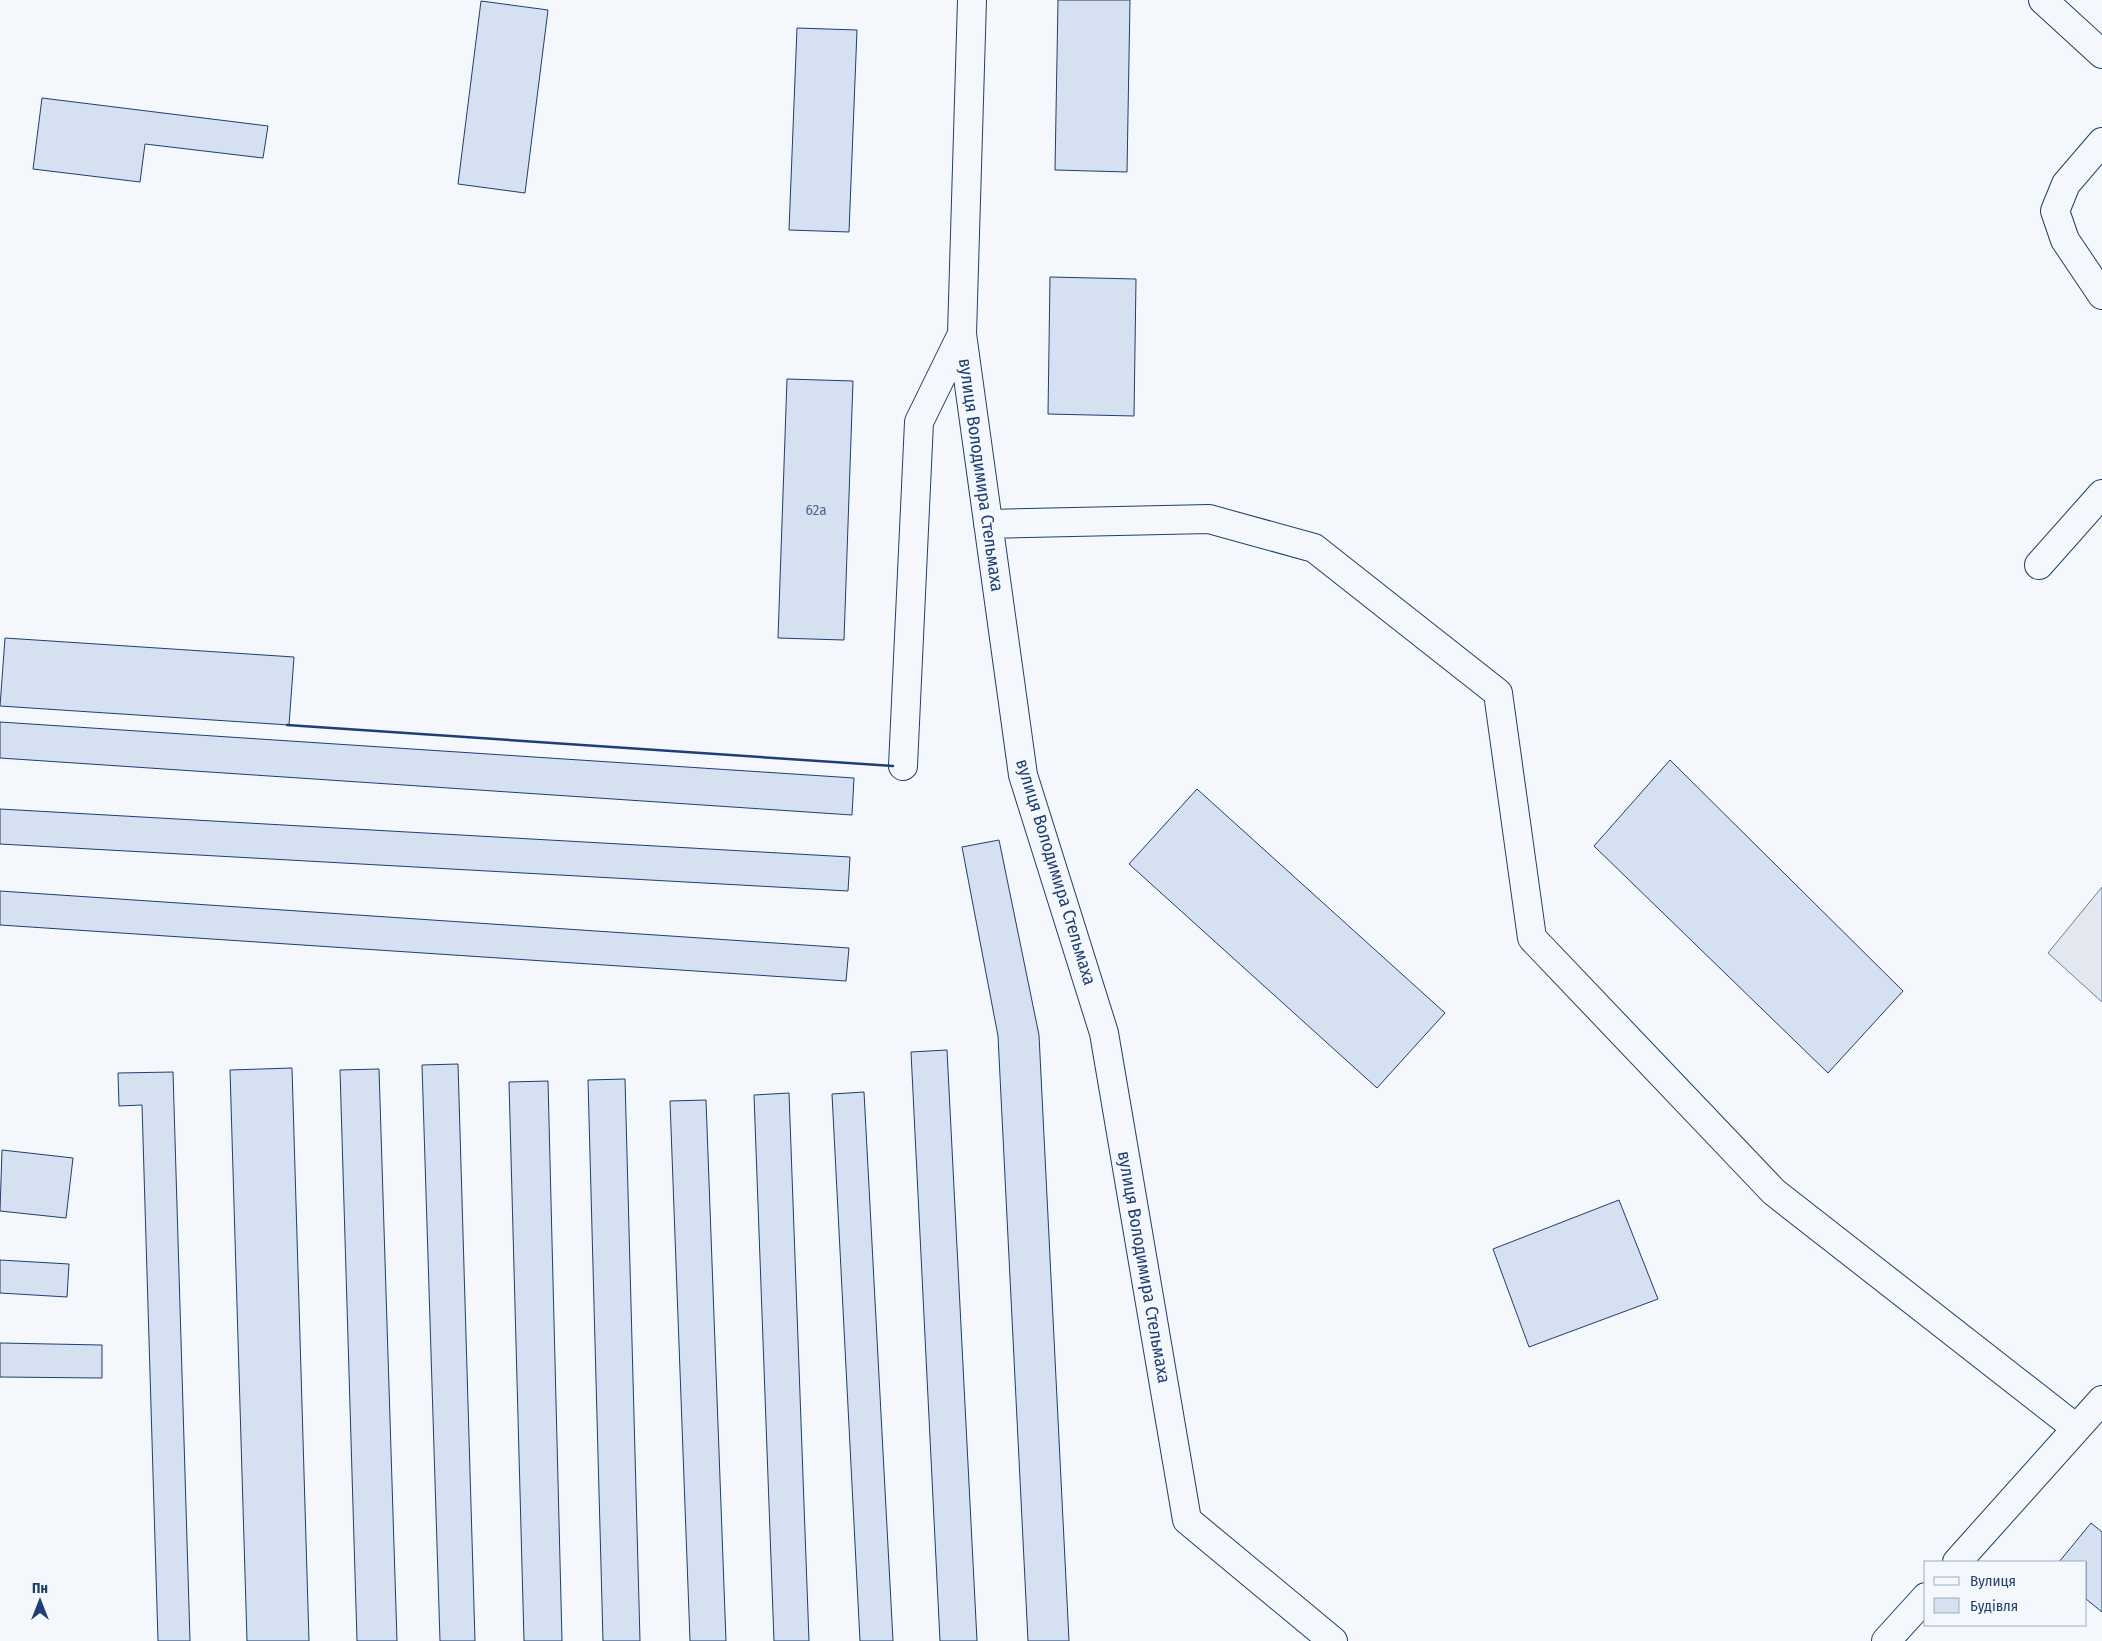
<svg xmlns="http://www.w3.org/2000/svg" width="2102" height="1641" font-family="'Fira Sans Condensed',sans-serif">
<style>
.parking{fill:#e3e8f0;stroke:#687fa3}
.building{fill:#d5e0f0;stroke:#1d3f73}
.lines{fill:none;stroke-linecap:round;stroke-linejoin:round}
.minor-casing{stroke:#1d3f73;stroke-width:30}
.minor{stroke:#f4f7fb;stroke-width:28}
.wall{stroke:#1d3f73;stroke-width:2.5}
.labels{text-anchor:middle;stroke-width:4;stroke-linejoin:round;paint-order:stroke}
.number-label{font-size:15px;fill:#4b6792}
.street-label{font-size:18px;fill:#1d3f73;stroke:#f4f7fb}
</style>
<rect width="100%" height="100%" fill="#f4f7fb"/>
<!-- parking -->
<path class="parking" d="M2102,887V1002L2048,953Z"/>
<!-- building -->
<path class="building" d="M1058,0H1130L1127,172L1055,170Z
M481,1L548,10L525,193L458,184Z
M797,28L857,30L849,232L789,230Z
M42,98L268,126L263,158L145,144L140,182L33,169Z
M1050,277L1136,279L1134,416L1048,414Z
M787,379L853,381L844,640L778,638Z
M5,638L294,657L289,725L0,706Z
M0,722L854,778L852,815L0,758Z
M1670,760L1903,991L1828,1073L1594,846Z
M1197,789L1445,1013L1377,1088L1129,864Z
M0,809L850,857L848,891L0,844Z
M999,840L1039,1035L1069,1641H1028L998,1036L962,847Z
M0,891L849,948L846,981L0,925Z
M947,1050L977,1641H940L911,1052Z
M458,1064L475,1641H440L422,1065Z
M292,1068L309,1641H247L230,1070Z
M379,1069L397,1641H357L340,1070Z
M173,1072L190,1641H158L142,1105L119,1106L118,1073Z
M625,1079L640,1641H603L588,1080Z
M548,1081L562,1641H524L509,1082Z
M864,1092L893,1641H860L832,1094Z
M789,1093L809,1641H774L754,1095Z
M706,1100L726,1641H690L670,1101Z
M2,1150L73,1158L66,1218L0,1211Z
M1619,1200L1658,1299L1529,1347L1493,1249Z
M0,1260L69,1264L67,1297L0,1293Z
M0,1343L102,1345V1378L0,1377Z
M2091,1523L2102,1532V1612L2086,1599V1562H2059Z"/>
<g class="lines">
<defs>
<path id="minor" d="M972,0L962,334L1023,775L1104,1033L1187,1520L1333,1641
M2043,0L2102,54
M2102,142L2066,184L2055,211L2065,240L2102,295
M988,524L1209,519L1314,548L1498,693L1532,938L1774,1192L2076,1428
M2039,565L2102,494
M903,766L919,422L962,334
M1957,1562L2102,1400
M1886,1641L1926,1597"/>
</defs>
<!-- minor casing -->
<use href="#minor" class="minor-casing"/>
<!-- minor -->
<use href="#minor" class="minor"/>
<!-- wall -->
<path class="wall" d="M287,725L893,766"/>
</g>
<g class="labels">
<!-- number labels -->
<g class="number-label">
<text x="816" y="515">62а</text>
</g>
<!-- street labels -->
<g class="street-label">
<text transform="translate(981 475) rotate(82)" y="6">вулиця Володимира Стельмаха</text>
<text transform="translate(1056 872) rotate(73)" y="6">вулиця Володимира Стельмаха</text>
<text transform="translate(1144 1267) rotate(80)" y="6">вулиця Володимира Стельмаха</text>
</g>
</g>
<!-- legend -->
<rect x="1924" y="1561" width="162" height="65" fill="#f4f7fb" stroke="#9eadc5"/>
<rect x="1934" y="1577" width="25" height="8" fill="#f4f7fb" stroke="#9eadc5"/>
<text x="1970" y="1586" font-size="15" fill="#1d3f73">Вулиця</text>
<rect x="1934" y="1598" width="25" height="15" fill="#d5e0f0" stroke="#9eadc5"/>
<text x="1970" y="1611" font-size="15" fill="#1d3f73">Будівля</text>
<!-- north arrow -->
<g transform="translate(40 1601)" stroke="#f4f7fb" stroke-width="4" paint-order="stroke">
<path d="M0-4L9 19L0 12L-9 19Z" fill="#1d3f73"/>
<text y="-8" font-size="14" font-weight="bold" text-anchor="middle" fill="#1d3f73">Пн</text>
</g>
</svg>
